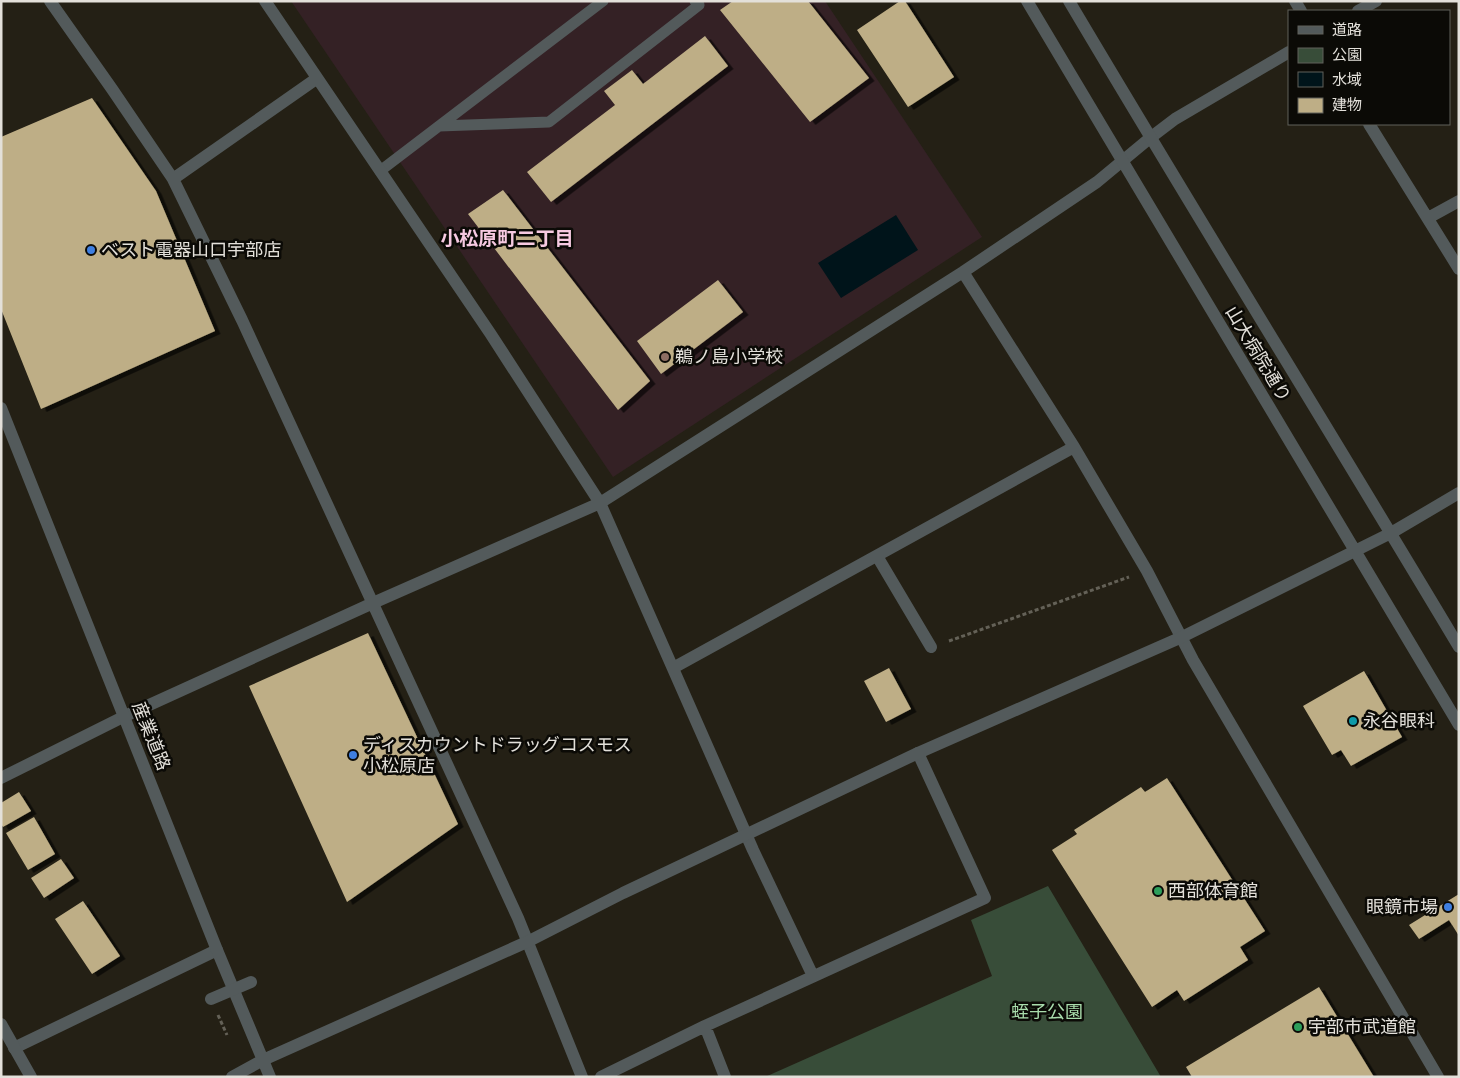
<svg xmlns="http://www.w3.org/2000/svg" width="1460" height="1078" font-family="Manrope,'Noto Sans JP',sans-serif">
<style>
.education{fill:#342125}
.green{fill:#384d39}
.water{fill:#00141a}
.building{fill:#beae86;filter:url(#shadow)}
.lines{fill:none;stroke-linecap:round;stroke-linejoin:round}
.path{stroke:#646157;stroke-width:3;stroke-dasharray:4 2.5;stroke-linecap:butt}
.service{stroke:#535a5b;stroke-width:11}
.minor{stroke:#535a5b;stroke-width:12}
.tertiary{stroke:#535a5b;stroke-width:12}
.pedestrian-bridge{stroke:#535a5b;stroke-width:12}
.shop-dot{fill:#3f7fe0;stroke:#0b0a06;stroke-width:2}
.education-dot{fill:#8d6e63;stroke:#0b0a06;stroke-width:2}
.culture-dot{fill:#0f9aa8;stroke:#0b0a06;stroke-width:2}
.leisure-dot{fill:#2e9e5b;stroke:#0b0a06;stroke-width:2}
.labels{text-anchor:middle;stroke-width:5;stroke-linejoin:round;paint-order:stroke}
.poi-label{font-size:18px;fill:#e3e0da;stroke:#0b0a06;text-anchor:start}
.street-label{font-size:18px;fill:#e3e0da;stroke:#0b0a06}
.park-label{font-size:18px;fill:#a9ddac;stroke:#0b0a06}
.neighbourhood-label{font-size:19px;font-weight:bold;fill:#f6c9e1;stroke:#0b0a06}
</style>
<defs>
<filter id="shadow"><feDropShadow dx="5.5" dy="3" stdDeviation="0" flood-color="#0009"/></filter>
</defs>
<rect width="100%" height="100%" fill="#242015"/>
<!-- education -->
<path class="education" d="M291,1H825L982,237L613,477Z"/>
<!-- green -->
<path class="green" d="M1048,886L1161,1077H765L992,976L971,920Z"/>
<!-- water -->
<path class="water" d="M896,215L918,250L841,298L818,263Z"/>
<!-- building -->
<path class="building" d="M733,1H808L869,78L810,122L720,10Z
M900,1H905L954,77L908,107L857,30Z
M705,36L728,66L551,202L527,172L615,105L604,91L632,70L643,84Z
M92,98L156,191L215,331L41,409L1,309V137Z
M503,190L650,381L618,410L468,214Z
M718,280L743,312L661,374L637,341Z
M368,633L458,824L347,902L249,686Z
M889,668L911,709L886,722L864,681Z
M1364,671L1402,737L1351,766L1341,750L1332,755L1303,706Z
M1167,778L1265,931L1240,947L1248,960L1184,1001L1177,990L1152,1007L1052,850L1077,834L1074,830L1141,787L1145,792Z
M19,792L31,811L3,827L1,824V803Z
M34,817L55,854L28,870L6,833Z
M61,859L74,878L44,898L31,878Z
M1459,894V936L1449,920L1419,939L1409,925Z
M83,901L120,956L92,974L55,919Z
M1319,987L1374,1077H1192L1186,1067Z"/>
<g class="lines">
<!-- path -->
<path class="path" d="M949,641L1129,577
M218,1015L227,1035"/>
<!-- service -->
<path class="service" d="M439,126L549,122L699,5L695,1
M380,171L603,1"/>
<!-- minor -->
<path class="minor" d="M50,1L112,89L173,179L242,320L518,918L582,1077
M265,1L490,333L600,503L753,850L813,976
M1295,1L1301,11
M1358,11L1376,1
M1369,124L1459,269
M173,179L316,79
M1428,218L1459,201
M963,272L1074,447L1147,571L1193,660L1438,1077
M877,556L931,647
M673,668L1074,447
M1,778L125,716L373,603L600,503L963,272L1097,182L1150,138L1175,119L1289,52
M705,1026L725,1077
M14,1048L217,950
M601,1077L705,1026L985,898L918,753"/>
<!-- tertiary -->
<path class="tertiary" d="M1027,1L1459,725
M1069,1C1197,217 1330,431 1459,647
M1,408L217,950L270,1077
M1,1024L31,1077
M232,1077L263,1060L529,941L623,893L918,753L1182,637L1391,533L1459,493"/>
<!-- pedestrian-bridge -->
<path class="pedestrian-bridge" d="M211,999L251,982"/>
</g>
<!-- markers -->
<g class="shop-dot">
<circle cx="91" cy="250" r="5"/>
<circle cx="353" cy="755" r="5"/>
<circle cx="1448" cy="907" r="5"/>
</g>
<circle class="education-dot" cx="665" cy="357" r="5"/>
<circle class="culture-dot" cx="1353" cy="721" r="5"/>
<g class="leisure-dot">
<circle cx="1158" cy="891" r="5"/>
<circle cx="1298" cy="1027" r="5"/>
</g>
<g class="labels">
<!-- poi labels -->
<g class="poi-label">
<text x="101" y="256">ベスト電器山口宇部店</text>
<text x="675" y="363">鵜ノ島小学校</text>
<text x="1363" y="727">永谷眼科</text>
<text x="363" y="751">ディスカウントドラッグコスモス<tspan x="363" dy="21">小松原店</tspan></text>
<text x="1168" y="897">西部体育館</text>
<text x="1438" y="913" text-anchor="end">眼鏡市場</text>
<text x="1308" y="1033">宇部市武道館</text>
</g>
<!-- street labels -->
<g class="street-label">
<text transform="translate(1258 354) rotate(59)" y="6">山大病院通り</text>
<text transform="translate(151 736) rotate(68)" y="6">産業道路</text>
</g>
<!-- park labels -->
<g class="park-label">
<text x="1047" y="1018">蛭子公園</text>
</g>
<!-- neighbourhood labels -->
<g class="neighbourhood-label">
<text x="507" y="245">小松原町二丁目</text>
</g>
</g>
<!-- border -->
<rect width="1460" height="1078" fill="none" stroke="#e3e0da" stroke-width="5"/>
<!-- legend -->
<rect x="1288" y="10" width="162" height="115" fill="#0b0a06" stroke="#61605b"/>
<rect x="1298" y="26" width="25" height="8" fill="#535a5b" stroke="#61605b"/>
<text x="1332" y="35" font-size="15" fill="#e3e0da">道路</text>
<rect x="1298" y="48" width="25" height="15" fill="#384d39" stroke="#61605b"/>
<text x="1332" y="60" font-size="15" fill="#e3e0da">公園</text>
<rect x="1298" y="72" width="25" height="15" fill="#00141a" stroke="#61605b"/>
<text x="1332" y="85" font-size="15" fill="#e3e0da">水域</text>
<rect x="1298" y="98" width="25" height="15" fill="#beae86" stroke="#61605b"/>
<text x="1332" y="110" font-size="15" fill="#e3e0da">建物</text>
</svg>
